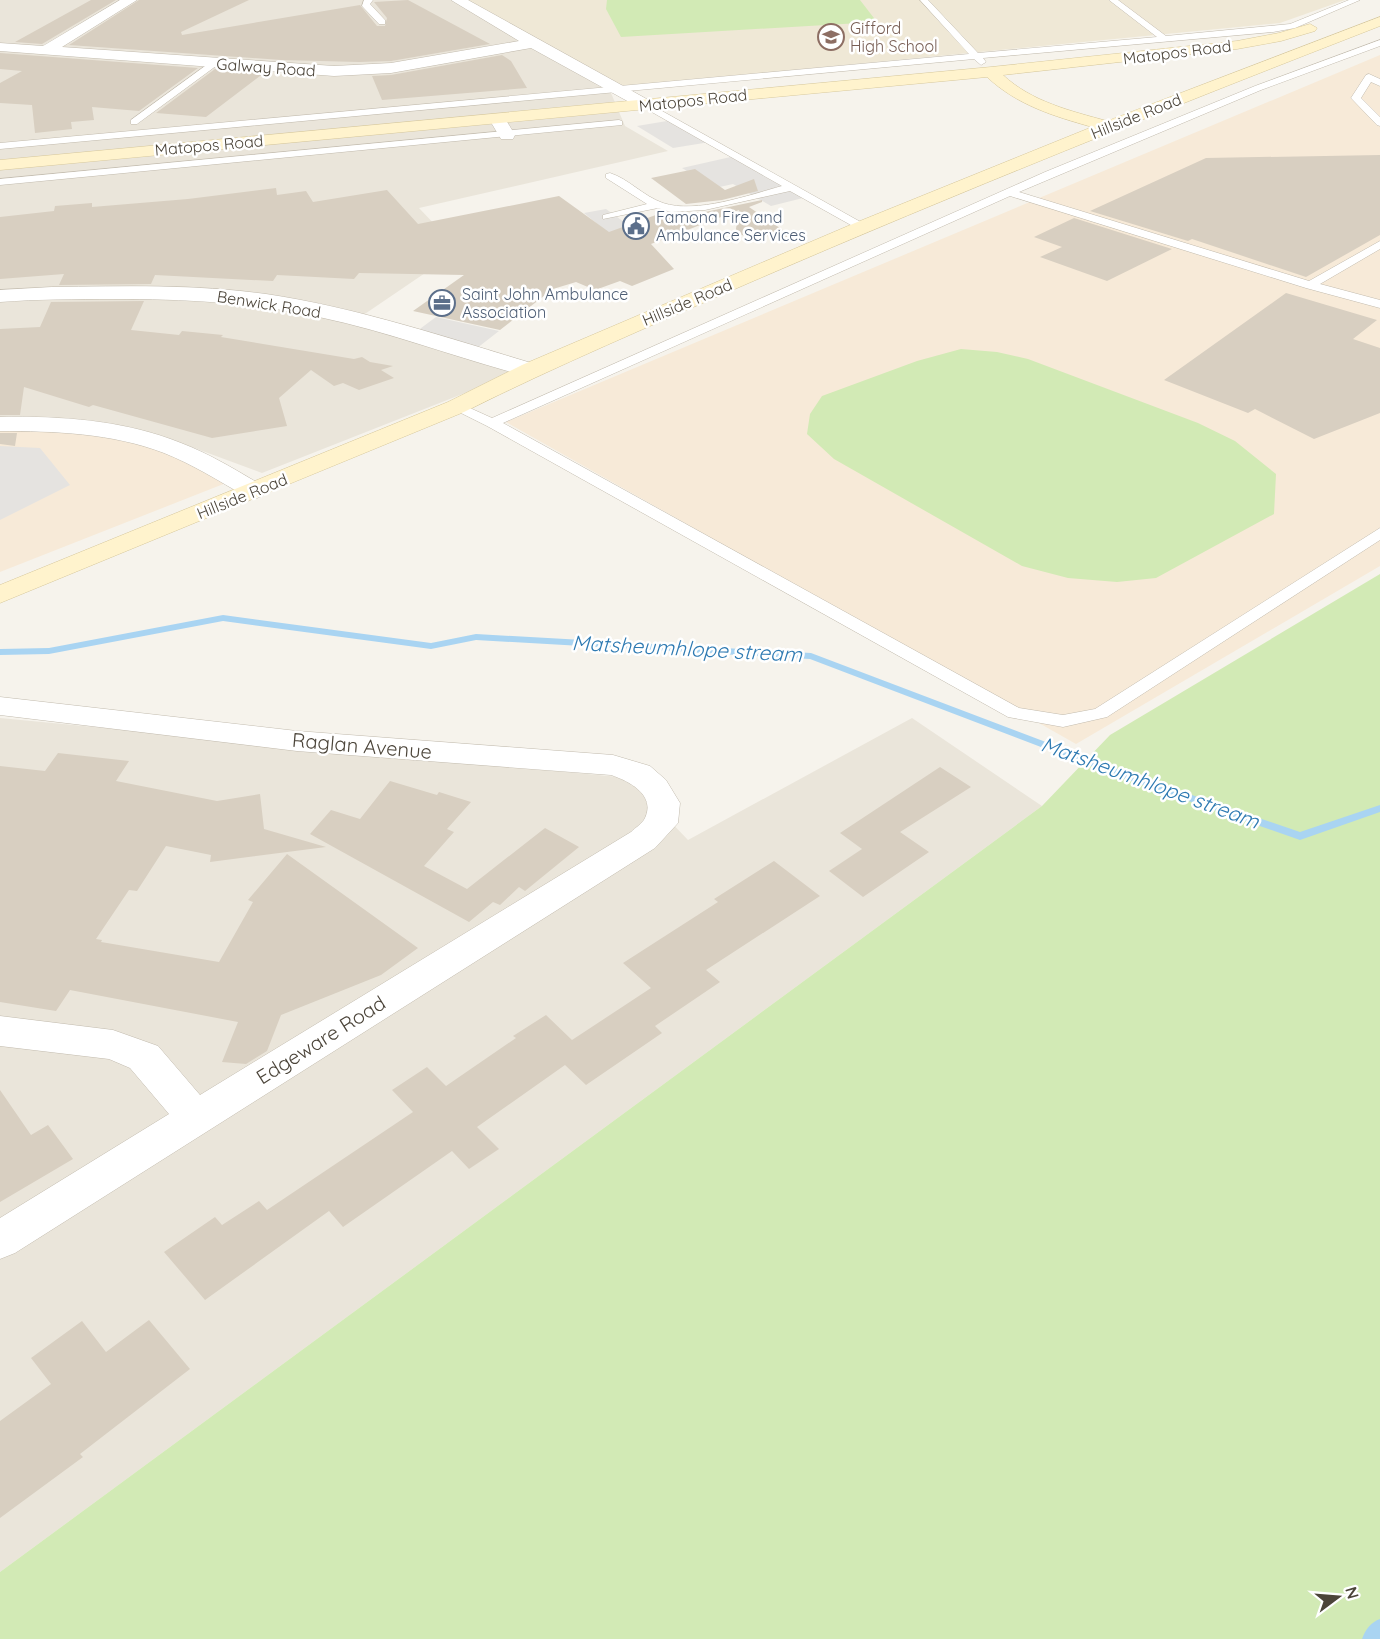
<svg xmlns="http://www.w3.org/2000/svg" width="1380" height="1639" font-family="Quicksand,sans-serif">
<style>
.residential{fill:#eae5da}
.commercial{fill:#f7ead8}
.education{fill:#efe8d6}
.green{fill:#d2eab5}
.parking{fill:#e5e3e0}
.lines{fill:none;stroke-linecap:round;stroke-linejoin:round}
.stream{fill:#a9d4f2;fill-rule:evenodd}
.building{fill:#d8cfc1}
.lane-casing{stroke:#c2bbae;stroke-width:1}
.street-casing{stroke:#c2bbae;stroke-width:1}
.secondary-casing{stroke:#d6c79b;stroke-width:1}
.lane{fill:#fff;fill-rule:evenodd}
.street{fill:#fff;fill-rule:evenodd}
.secondary{fill:#fff3cd;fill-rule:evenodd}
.labels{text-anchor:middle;stroke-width:5;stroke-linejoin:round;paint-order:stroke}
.far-education-label{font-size:16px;fill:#785e54;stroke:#fff;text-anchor:start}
.far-street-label{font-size:16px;fill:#4b4439;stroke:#fff}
.far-service-label{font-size:16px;fill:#4e5e75;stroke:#fff;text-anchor:start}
.street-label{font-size:20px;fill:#4b4439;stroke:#fff}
.water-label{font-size:21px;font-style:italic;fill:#2e7ab2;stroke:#fff}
</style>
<rect width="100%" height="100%" fill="#f6f3ec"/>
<!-- residential -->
<path class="residential" d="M0,0H453L611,93L625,126L668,151L419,208L459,250L353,322L518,372L262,473L170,439L102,422L0,420Z
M0,718L619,777L639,789L688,840L912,718L1042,806L0,1572Z"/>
<!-- commercial -->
<path class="commercial" d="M1380,55V566L1076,744L506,422Z
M0,428L89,432L157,448L226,483L0,572Z"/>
<!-- education -->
<path class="education" d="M465,0H1345L1280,23L617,87Z"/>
<!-- green -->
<path class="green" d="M607,0H860L877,22L621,37L606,9Z
M961,349L997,352L1028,359L1198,423L1235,441L1276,474L1274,514L1156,578L1117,582L1068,578L1022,566L834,459L807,434L810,414L822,396L917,361Z
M1380,574V1639H0V1572L1042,806L1110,735Z"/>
<!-- parking -->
<path class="parking" d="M673,120L710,142L673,148L637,126Z
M735,156L807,197L771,206L733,184L715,188L682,168Z
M606,209L624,222L638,227L612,236L584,213Z
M436,317L499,331L472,352L413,334Z
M0,446L40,448L70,485L0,520Z"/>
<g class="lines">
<!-- stream -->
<path class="stream" d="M223,615L431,643L476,634L811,653L1125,772L1300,832L1380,805V812L1300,840L1117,776L810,659L476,640L431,649L223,621L49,654L0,655V649L49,648Z
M1380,1619V1639H1362C1365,1630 1371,1622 1380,1619Z"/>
</g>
<!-- building -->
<path class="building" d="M91,0H116L42,44L15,42Z
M139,0H249L181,32L182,35L360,5L377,26H385L387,18L374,2L408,0L490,44L391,61L359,62L281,60L69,45Z
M0,53L198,68L139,111L92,107L94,120L71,122L72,129L35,133L32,105L0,103V83L22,71L0,69Z
M502,55L511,61L527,88L382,100L372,76L391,75Z
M215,69L264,73L206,117L156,113Z
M1380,155V235L1306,277L1192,239L1188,241L1090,211L1206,158Z
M695,169L725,190L754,179L758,191L722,200L686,204L651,178Z
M276,188L277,195L306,191L313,202L387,190L418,224L559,196L609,232L664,212L671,214L705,212L762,200V202L749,207L793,237L735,235L739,210L651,244L674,269L632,286L620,281L595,290L576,282L553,289L500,330L413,311L464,275L359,273L354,279L277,275L273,281L155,275L151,284L59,285L64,274L0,279V217L54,211L55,206L92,203V207L188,199Z
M1074,218L1172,249L1107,281L1040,257L1062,247L1034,237Z
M1286,293L1377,320L1353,339L1380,348V413L1314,439L1255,409L1248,413L1164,380Z
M144,301L131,330L179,335L182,331L223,335L221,337L354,359L362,357L370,362L393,366L381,370L394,378L359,390L343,383L334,386L311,370L279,398L287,426L212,438L93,405L89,407L24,387L20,415H0V329L40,327L51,302Z
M0,433H17L15,446L0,444Z
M58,753L129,761L116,781L217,801L260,794L264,829L326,847L210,862L211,855L166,846L137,891L129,890L96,939L102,940L101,942L219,962L253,902L248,900L287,854L418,948L381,975L281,1015L267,1051L246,1064L222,1062L238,1022L70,990L56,1011L0,1002V766L45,771Z
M940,767L971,787L900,832L929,852L863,897L829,871L862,849L840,833Z
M390,781L437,795L439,792L471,802L447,829L454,832L424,866L467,889L545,828L579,847L525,891L519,887L500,905L493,902L469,922L310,834L331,810L360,819Z
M774,861L820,896L706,970L720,982L655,1026L662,1033L586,1085L565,1065L477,1127L499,1149L469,1169L452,1151L343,1227L329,1211L205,1300L164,1252L215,1217L222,1225L259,1201L267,1210L413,1112L392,1090L427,1067L446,1086L516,1038L513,1036L546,1015L572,1040L651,988L623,963L718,902L714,899Z
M0,1090L31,1135L48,1125L73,1159L0,1202Z
M149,1320L190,1369L80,1454L83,1457L0,1518V1421L51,1384L31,1358L82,1321L106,1352Z"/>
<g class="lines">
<defs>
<path id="lane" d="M364,0H373L370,4L385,20V24H379L362,6Z
M920,0H928L978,53L1157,37L1109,0H1118L1166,36L1290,24L1349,0H1360L1295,28L1273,32L983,58L986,62L981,65L974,59L0,149V143L969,54Z
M1380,40V46L1261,90L1019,192L1309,281L1380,241V249L1320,284L1380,300V308L1306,288L1010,196L503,423L1019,708L1063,715L1095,709L1380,528V540L1107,717L1063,727L1008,717L487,426L449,407L456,403L461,404L492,418L1045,172L1255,86Z
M212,61L220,63L137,124H131V120Z
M1369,74L1380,79V86L1371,82L1361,98L1380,117V126L1377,125L1351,98L1366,75Z
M646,102L866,225L868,227L862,230L858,229L790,191L705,210L671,212L658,208L603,219V215L647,204L606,178V174L610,173C629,179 643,196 663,203C696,214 749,195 782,186L643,107L641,105Z
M619,120L622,121V125L0,185V179Z"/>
<path id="street" d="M120,0H137L62,47L334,66L391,63L519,41L451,0H468L652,102L654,105L652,108H640L531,48L391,73L334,76L0,51V43L43,46Z
M497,114L503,115L515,135L513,139H501L489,119Z
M52,287C123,286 195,284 266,294C359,308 448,338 538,365L541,370L538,375L530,377C459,359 391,332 319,317C251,302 183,299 114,299C76,299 38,299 0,302V290Z
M0,417C61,416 124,420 181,443C210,454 236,470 263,486L267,491L263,496L254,499L245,496C219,481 192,464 164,453C112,433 54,431 0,431Z
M0,697L297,731L613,755L650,766L666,780L680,803L678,823L655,848L15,1253L0,1259V1218L169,1114L130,1068L109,1059L0,1046V1016L113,1030L158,1046L200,1095L631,832C635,828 643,823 645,818C656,795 629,781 611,775L297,751L0,715Z"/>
<path id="secondary" d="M1380,17V26C1169,108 959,192 751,282C655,324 558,365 464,412L0,603V585L448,402L522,365L855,223L1092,127C1053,116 1017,105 987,77L0,170V160L991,67L1237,41L1279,33L1310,24L1317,28L1315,31L1281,41L1237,49L1003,75C1032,102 1071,111 1107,121Z"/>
</defs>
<!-- lane casing -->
<use href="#lane" class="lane-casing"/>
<!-- street casing -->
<use href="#street" class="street-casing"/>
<!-- secondary casing -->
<use href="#secondary" class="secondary-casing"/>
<!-- lane -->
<use href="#lane" class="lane"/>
<!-- street -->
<use href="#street" class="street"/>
<!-- secondary -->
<use href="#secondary" class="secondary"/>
</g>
<!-- icons -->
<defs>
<symbol id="school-ring" viewBox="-11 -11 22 22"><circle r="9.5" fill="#fff" stroke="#8d6e63" stroke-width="1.5"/><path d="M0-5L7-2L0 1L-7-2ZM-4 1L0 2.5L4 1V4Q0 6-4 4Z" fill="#8d6e63"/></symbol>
<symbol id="civic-ring" viewBox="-11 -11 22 22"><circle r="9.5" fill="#fff" stroke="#5c6f8a" stroke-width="1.5"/><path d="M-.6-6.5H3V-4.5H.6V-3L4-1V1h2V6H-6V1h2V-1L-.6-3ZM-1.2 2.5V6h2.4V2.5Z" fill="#5c6f8a"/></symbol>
<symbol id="office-ring" viewBox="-11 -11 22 22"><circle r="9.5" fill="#fff" stroke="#5c6f8a" stroke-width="1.5"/><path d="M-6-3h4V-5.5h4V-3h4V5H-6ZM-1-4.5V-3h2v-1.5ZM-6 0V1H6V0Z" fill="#5c6f8a"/></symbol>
</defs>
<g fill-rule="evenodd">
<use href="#school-ring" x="816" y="22" width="30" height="30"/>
<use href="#civic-ring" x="621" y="211" width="30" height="30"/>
<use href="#office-ring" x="427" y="288" width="30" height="30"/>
</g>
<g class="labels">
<!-- far-education labels -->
<g class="far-education-label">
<text x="850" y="34">Gifford<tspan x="850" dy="18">High School</tspan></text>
</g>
<!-- far-street labels -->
<g class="far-street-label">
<text transform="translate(1177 52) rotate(-7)" y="6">Matopos Road</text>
<text transform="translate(266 67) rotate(4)" y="6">Galway Road</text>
<text transform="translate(693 100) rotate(-6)" y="6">Matopos Road</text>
<text transform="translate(1136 116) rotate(-22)" y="6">Hillside Road</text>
<text transform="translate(209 145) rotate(-5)" y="6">Matopos Road</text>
<text transform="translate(687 302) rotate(-23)" y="6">Hillside Road</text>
<text transform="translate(269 304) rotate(9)" y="6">Benwick Road</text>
<text transform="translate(242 496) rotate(-22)" y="6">Hillside Road</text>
</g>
<!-- far-service labels -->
<g class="far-service-label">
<text x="656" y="223">Famona Fire and<tspan x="656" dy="18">Ambulance Services</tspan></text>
<text x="462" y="300">Saint John Ambulance<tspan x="462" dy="18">Association</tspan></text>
</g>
<!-- street labels -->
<g class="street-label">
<text transform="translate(362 746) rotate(5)" y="7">Raglan Avenue</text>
<text transform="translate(321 1040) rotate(-32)" y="7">Edgeware Road</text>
</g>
<!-- water labels -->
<g class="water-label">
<text transform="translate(687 649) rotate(3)" y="7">Matsheumhlope stream</text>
<text transform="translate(1150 783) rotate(20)" y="7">Matsheumhlope stream</text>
</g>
</g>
<!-- north arrow -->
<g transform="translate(1338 1597) rotate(74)" stroke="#ffffff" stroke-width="4.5" paint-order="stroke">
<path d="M0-4.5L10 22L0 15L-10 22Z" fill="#4b4439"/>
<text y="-9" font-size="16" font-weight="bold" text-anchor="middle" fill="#4b4439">N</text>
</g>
</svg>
